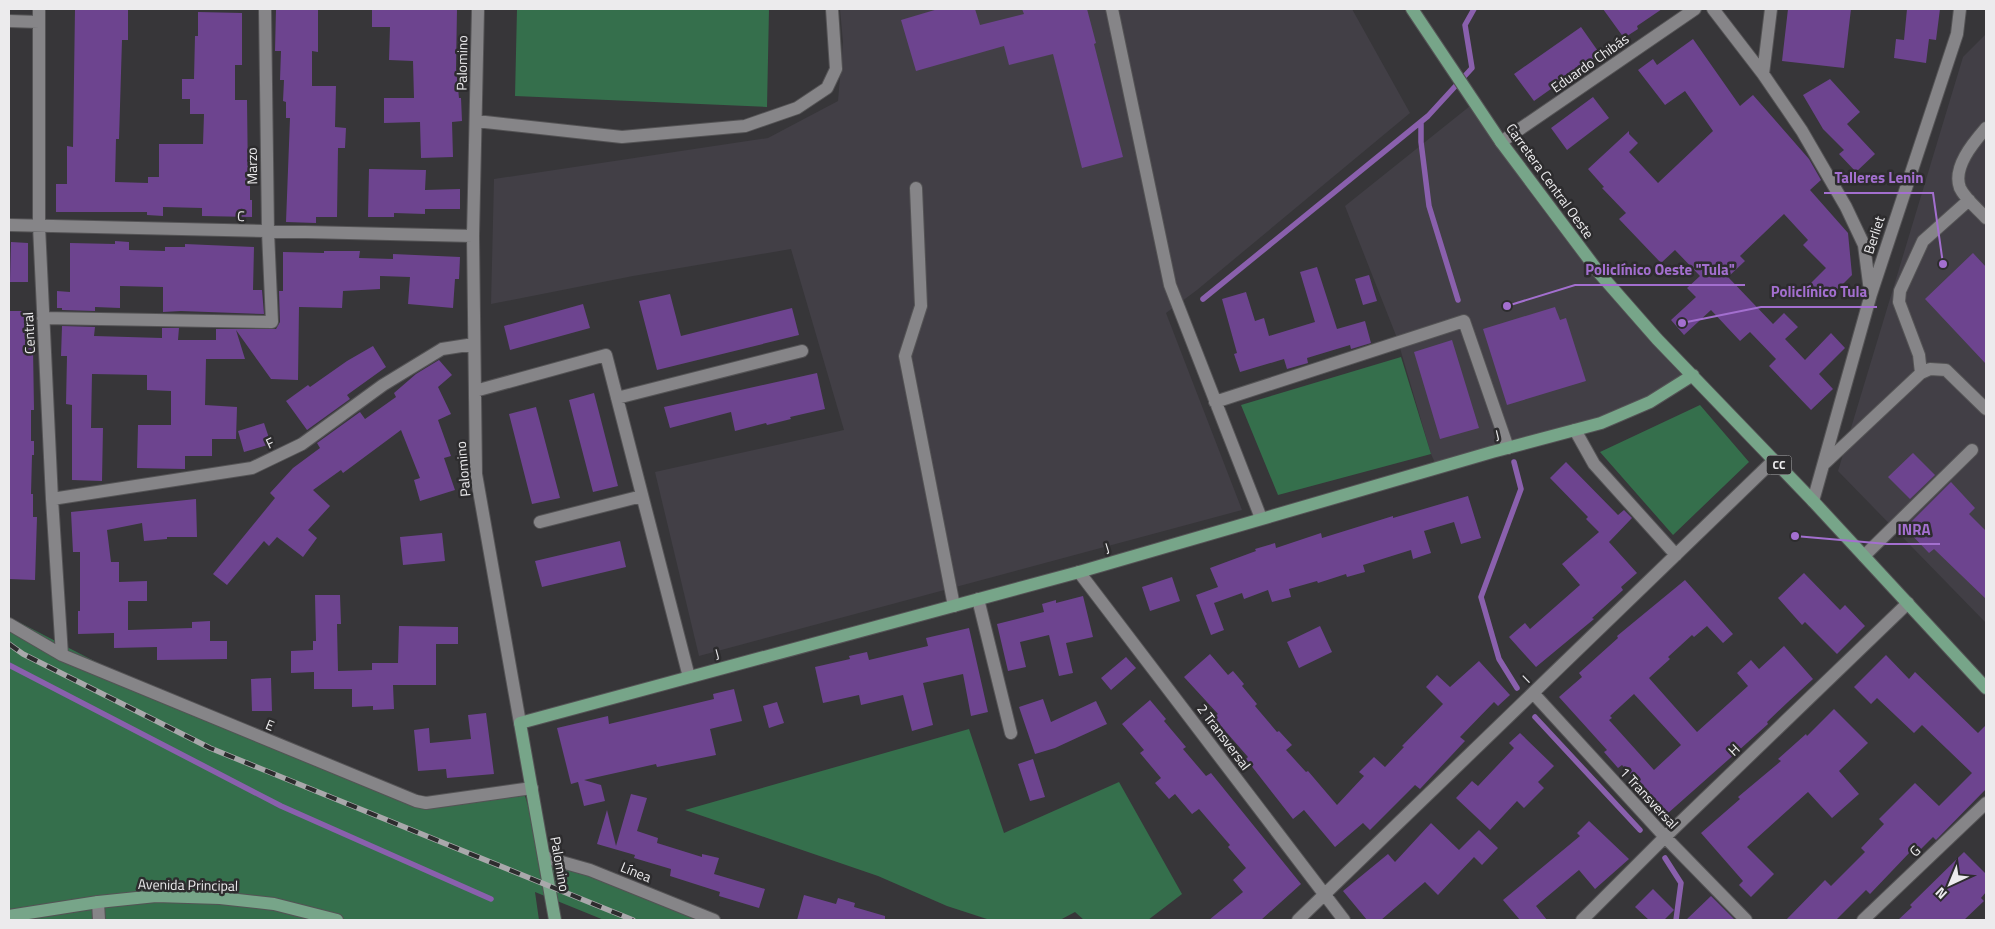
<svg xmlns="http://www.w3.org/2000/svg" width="1995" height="929" font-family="'Titillium Web',sans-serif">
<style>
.built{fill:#423f46}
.green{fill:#356f4c}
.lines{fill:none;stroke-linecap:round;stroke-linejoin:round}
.stream{stroke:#8a60ad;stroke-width:5.5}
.building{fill:#6d448f;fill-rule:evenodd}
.minor-casing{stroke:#545355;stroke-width:14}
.major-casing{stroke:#545355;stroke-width:14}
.minor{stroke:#868588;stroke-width:12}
.major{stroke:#77a589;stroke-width:12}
.rail-casing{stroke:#a9a8ab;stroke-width:5.5}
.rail{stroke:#2d2c2e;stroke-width:4;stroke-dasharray:11;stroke-linecap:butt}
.labels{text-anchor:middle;stroke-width:5;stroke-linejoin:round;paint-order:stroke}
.shield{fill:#2d2c2e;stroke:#b3b2b4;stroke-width:1}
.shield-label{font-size:12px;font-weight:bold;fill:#ecebed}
.street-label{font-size:14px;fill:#ecebed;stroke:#2d2c2e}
.leader{fill:none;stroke:#a36fcf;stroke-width:2}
.callout-dot{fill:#a36fcf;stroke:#2d2c2e;stroke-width:2}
.callout-label{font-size:15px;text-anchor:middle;font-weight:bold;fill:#a36fcf;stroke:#2d2c2e;stroke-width:5;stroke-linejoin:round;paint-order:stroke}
</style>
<rect width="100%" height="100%" fill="#373639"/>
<!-- built -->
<path class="built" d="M840,9H1352L1410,113L1197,290L1166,313L1242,510L699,656L655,472L844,430L791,249L633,276L491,304L494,179L768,138L838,101L843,42Z
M1986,34V623L1838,471L1963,57Z
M1475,102L1600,274L1693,375L1650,402L1437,467L1431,454L1397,338L1345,206Z"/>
<!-- green -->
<path class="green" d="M517,9H769L767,107L515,96Z
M1401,357L1431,454L1278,495L1241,405Z
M1700,405L1749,462L1673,535L1600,452Z
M9,617L187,709L416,801L521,783L544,857H567L723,920H604L535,892L539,920H9Z
M969,729L1004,833L1119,782L1182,894L1148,920H1084L1075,912L1060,920H990L947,906L878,876L685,810Z"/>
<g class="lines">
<!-- stream -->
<path class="stream" d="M1421,122V142L1429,206L1458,300
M1203,299L1428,116L1472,68L1465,25L1474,9
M1514,462L1521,489L1481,597L1499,659L1517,688
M9,665L281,806L491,899
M1535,717L1640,830
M1665,858L1681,883L1676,920"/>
</g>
<!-- building -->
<path class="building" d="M75,9H128V40H122L119,139H116L115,182L148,183V177H159V144H203L204,114H190V99H182V79H194L195,36H198V12L242,13V65H235V100H247L248,181H250V200H252V217L202,216V208L163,207V216L147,215V212H56V184H67V146L73,147Z
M276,9H318V52L312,51V86H336L335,127L346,128L345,148H338L337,217H316V223L286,222L290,118H286V102L283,101L284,80H280L281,51H275Z
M372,9H457L456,69L459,98H461L462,121L452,122L453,157L421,158L420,122L384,123V98H414L413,61L389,60L390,27H372Z
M938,9H975L980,25L1024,14L1022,9H1087L1096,43L1094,44L1123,157L1082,168L1053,54L1009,65L1004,46L916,71L901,20Z
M1603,9H1662L1637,26L1638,29L1624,38Z
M1788,9H1851L1844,68L1782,61Z
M1907,9H1940L1936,40L1929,39L1926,63L1894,58L1896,39L1904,40Z
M1581,27L1600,54L1534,101L1514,74Z
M1693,39L1740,106L1753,95L1809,159L1821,180L1810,190L1848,233L1852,275L1834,293L1819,299L1807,287L1826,268L1803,245L1808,240L1784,214L1740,256L1745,261L1728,277L1773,324L1784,313L1798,327L1785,339L1805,360L1831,333L1845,348L1819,374L1833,389L1811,410L1769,366L1776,359L1750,332L1740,341L1711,310L1684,335L1671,320L1696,297L1687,288L1700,276L1675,250L1661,263L1619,219L1626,213L1602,188L1604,187L1588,169L1629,131V134L1638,143L1629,152L1658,183L1713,131L1685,91L1665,105L1638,70L1653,59L1657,65Z
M1830,79L1860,112L1847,124L1875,154L1856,172L1839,154L1844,150L1823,129L1803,95Z
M1593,97L1609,118L1567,150L1551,128Z
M369,169L426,170L425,190L460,189V209H425V214L394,213V217H368Z
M115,241L129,242V250L165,251V247H185V244L254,247L253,290H262L264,314L181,311L163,312V287L120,286V308L95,307V311L62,310V308H57V291L70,292V243L115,244Z
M11,242L28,243V282H10Z
M324,251H360L359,258L393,259V254L460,257L459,279H455L453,308L408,304L410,277L380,276V289L343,291L342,308L299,307L298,380L271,379L236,330L245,359H206L205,405L237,407L236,439H212V456H185V469L137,468L138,425H171V391L147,390V375L92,374L91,428H103L102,481L72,480V405L66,404L67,356H61L62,326L95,327L94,336L162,338V328H179L178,340H216V329H276L280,322L279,291H283V252L324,253Z
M1973,253L1986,267V364L1925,299Z
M1317,267L1337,329L1365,321L1371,343L1351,349L1350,345L1307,358L1308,363L1287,369L1284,359L1240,372L1234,354L1237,353L1222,299L1246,292L1255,321L1264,318L1269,336L1315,322L1300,272Z
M1369,275L1377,301L1363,305L1355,279Z
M670,294L681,336L792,308L799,335L657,370L639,301Z
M583,304L590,328L510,350L504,326Z
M1555,307L1560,320L1566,318L1586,381L1507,405L1483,329Z
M9,311H26V348H33L34,410H31V441H34V455H32L31,494H33V517H37L35,580L9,579Z
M1452,340L1479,428L1440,439L1414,352Z
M373,346L386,367L347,395L350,399L307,430L286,401L308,385L310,387L347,361Z
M439,360L452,375L438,387L451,414L438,420L451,456L444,458L455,490L420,501L414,480L420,478L401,430L343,473L341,470L313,490L330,506L308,530L317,538L303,557L277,537L269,546L264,541L227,585L213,574L275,498L270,493L293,468L320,448L317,443L360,412L365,419L396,397L394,393L416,374Z
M817,373L825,409L790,417L791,419L767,425L766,423L735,431L731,412L670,428L664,407Z
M594,393L618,486L593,492L569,400Z
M536,407L560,498L532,504L509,414Z
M264,423L271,444L244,452L238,431Z
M1913,453L1935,475L1910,499L1888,477Z
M1566,462L1618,515L1624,510L1632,518L1609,542L1637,573L1621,587L1623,590L1592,618L1594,619L1536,667L1509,637L1525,623L1530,629L1580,585L1562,564L1599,532L1586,519L1588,517L1550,478Z
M1951,482L1975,508L1969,514L1986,531V599L1934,549L1929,553L1905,528Z
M1468,496L1481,538L1461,544L1454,522L1424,531L1431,553L1413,559L1411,550L1363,565L1365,572L1347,577L1346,574L1318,583L1317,581L1289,589L1291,597L1272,602L1268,590L1244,599L1242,593L1214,603L1224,630L1211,635L1196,595L1218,587L1210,568L1256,551L1255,549L1275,543L1276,548L1321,533L1322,538L1393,516V518Z
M196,499L197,537H167V539L144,541L142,523L107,530L111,562H119V582L147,581V601H128V630L192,628V622L210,621V641H227V659L157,660V647L114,648V633L78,634V611H80V552H73L71,512Z
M442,533L445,561L403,565L400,537Z
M620,541L626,567L542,587L535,561Z
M1804,573L1840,610L1845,605L1865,626L1837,654L1805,622L1802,625L1778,598Z
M1172,577L1180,601L1150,611L1142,587Z
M1685,580L1733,634L1723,643L1707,626L1694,637L1692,635L1668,657L1670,659L1649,678L1697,732L1748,686L1737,673L1751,660L1759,669L1784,646L1813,679L1788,702L1767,722L1768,724L1737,752L1667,814L1622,765L1618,768L1604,752L1607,750L1559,697L1582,677L1579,673L1618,638L1617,636ZM1634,694L1681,745L1654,770L1609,720L1612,718L1610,716Z
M315,595H340L341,624H337L338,671L372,670V663H398L399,626L458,627V644H436V685H393L394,709L373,710V706L352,707V689H314V672L291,673V651L313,650V641H316Z
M1083,596L1093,637L1066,643L1073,673L1059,676L1049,635L1020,642L1026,667L1008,671L997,624L1044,612L1042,604L1056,600V603Z
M1320,626L1332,652L1299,668L1287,642Z
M969,628L988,712L971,716L963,674L923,683L933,725L912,731L903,695L861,705L859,695L823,703L815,667L850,659L849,656L867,652L869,660L928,646L926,638Z
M1210,654L1228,675L1233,671L1244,684L1242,686L1257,704L1255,706L1277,732L1279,731L1292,745L1286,750L1306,772L1308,771L1337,805L1364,776L1359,772L1374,757L1385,767L1404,747L1402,746L1443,704L1426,687L1437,675L1450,687L1479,661L1510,695L1498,706L1494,702L1460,737L1465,741L1420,789L1415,785L1370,830L1363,823L1335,847L1304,810L1293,819L1246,759L1248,757L1213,717L1218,714L1184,677Z
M1886,655L1909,679L1915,672L1978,733L1986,725V789L1936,840L1933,837L1915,855L1911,851L1870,894L1866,890L1836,920H1786L1825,880L1831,886L1865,852L1861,848L1884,824L1879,819L1915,783L1939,806L1972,773L1922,725L1914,733L1877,698L1871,704L1854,687Z
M1126,657L1136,668L1111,690L1101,678Z
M271,678L272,711H252L251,679Z
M734,689L742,721L710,729L716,755L657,767L656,764L584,780L601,785L605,801L584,806L578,782L571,784L557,728L608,716L609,724L714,699L713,694Z
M1043,699L1051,722L1096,701L1107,724L1055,748L1035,754L1019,707Z
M1150,700L1166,719L1164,721L1186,747L1183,749L1206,776L1211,773L1301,884L1261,920H1209L1243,892L1233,880L1246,868L1228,847L1230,845L1199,809L1192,814L1175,794L1169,799L1155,783L1161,778L1140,753L1144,750L1122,724Z
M777,702L784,723L769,728L763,706Z
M1834,709L1868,743L1839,771L1859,794L1832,818L1808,792L1747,847L1774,874L1751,897L1739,885L1743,881L1701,833L1740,799L1738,797L1781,761L1778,759L1806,734L1807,736Z
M486,713L494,774L447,778L446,769L418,771L414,730L429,728L430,743L471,739L468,715Z
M1520,733L1554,766L1538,782L1544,788L1524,808L1517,801L1490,830L1456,798L1472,781L1478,786L1514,748L1509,743Z
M1033,759L1045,797L1030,801L1018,764Z
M631,794L647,798L637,831L658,838L657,843L702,857V854L719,858L714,874L765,889L759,908L719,896L720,892L670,876L671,869L634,858L635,855L597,844L607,810L616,846Z
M1589,821L1629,859L1595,889L1579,870L1536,906L1547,920H1520L1503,900L1580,836L1577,833Z
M1431,823L1459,850L1479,830L1498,848L1482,865L1474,857L1438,895L1425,882L1381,920H1367L1343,891L1388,854L1395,862Z
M1964,852L1986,874V892L1981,898L1984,901L1964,920H1898L1912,907L1910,905Z
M1653,889L1674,910L1664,920H1649L1635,907Z
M804,895L836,904L838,898L855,903L854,907L885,916V920H797Z
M1711,896L1735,920H1686Z"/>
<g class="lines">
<defs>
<path id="minor" d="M39,9V226L52,499L62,655
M478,9L473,236L476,474L520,723
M1112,9L1170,285L1261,518
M1713,9L1763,74L1802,131L1846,207L1864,245L1870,291
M9,21L39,22
M1763,74L1771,9
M476,121L622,137L745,126L797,108L827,88L836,69L832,9
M1986,128C1974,142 1952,167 1960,188C1965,199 1978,209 1986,218
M1501,142L1695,9
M916,188L921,306L905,356L954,606
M9,225L473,236
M43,318L272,322L268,232L265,9
M1921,373L1919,355L1899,302L1900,291L1923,241L1969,200
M475,391L606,355L689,677
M617,398L802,351
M1215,402L1464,321L1508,448
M1575,430L1594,464L1676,555
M1823,465L1921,373L1930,369L1946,370L1986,409
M52,499L252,468L302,444L383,385L442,349L474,344
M1813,501L1871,294L1957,34L1960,9
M540,522L642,496
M1864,556L1972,450
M1079,572L1344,920
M978,599L1011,733
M9,624L62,655L416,801L426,803L532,788
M1533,693L1665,837L1746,920
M544,857L590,870L714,920
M98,902L99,920
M1298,920L1774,460
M1582,920L1665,837L1908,603
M1863,920L1986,803"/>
<path id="major" d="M1412,9L1501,142L1600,274L1657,339L1813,501L1986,688
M9,916L98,902L156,896L220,898L274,904L337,920
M555,920L520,723L1079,572L1492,452L1601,423L1650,402L1693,375"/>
</defs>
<!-- minor casing -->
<use href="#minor" class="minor-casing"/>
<!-- major casing -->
<use href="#major" class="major-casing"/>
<!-- minor -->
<use href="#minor" class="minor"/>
<!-- major -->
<use href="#major" class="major"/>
<defs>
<path id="rail" d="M9,644L23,654L210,748L633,920"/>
</defs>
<!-- rail casing -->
<use href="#rail" class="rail-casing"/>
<!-- rail -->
<use href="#rail" class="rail"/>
</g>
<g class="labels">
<!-- shield labels -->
<rect class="shield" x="1766.5" y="455.5" width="25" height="19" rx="4"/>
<g class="shield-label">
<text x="1779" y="469">CC</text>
</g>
<!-- street labels -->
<g class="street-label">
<text transform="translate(462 63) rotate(-89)" y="5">Palomino</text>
<text transform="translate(1590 63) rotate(-35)" y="5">Eduardo Chibás</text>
<text transform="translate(252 166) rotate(-91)" y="5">Marzo</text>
<text transform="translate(1550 181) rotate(54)" y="5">Carretera Central Oeste</text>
<text transform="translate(241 216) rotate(1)" y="5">C</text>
<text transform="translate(1874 235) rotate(-72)" y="5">Berliet</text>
<text transform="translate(29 333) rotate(-93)" y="5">Central</text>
<text transform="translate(1497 435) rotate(-13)" y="5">J</text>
<text transform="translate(270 443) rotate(-25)" y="5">F</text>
<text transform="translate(463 469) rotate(-95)" y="5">Palomino</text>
<text transform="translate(1107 548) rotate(-17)" y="5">J</text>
<text transform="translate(717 654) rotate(-15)" y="5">J</text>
<text transform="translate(1526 679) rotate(-44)" y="5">I</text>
<text transform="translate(270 725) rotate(22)" y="5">E</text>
<text transform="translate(1224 737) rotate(53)" y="5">2 Transversal</text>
<text transform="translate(1734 750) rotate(-44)" y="5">H</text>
<text transform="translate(1649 798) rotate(47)" y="5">1 Transversal</text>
<text transform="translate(1915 851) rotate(-44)" y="5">G</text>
<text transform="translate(560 864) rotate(80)" y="5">Palomino</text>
<text transform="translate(636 872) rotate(22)" y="5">Línea</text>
<text transform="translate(188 885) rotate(1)" y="5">Avenida Principal</text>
</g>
</g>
<!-- callouts -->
<path class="leader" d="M1943 264L1933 193H1824M1507 306L1575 285H1745M1682 323L1761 307H1877M1795 536L1887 544H1940"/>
<g class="callout-dot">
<circle cx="1943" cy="264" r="5"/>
<circle cx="1507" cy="306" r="5"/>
<circle cx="1682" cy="323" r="5"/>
<circle cx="1795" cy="536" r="5"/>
</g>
<g class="callout-label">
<text x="1879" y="183">Talleres Lenin</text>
<text x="1660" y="275">Policlínico Oeste "Tula"</text>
<text x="1819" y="297">Policlínico Tula</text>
<text x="1914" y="535">INRA</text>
</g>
<!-- border -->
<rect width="1995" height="929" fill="none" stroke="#ecebed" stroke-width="20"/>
<!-- north arrow -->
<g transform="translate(1950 884) rotate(224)" stroke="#2d2c2e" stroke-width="4" paint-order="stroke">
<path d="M0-4L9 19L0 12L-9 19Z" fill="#ecebed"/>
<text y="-8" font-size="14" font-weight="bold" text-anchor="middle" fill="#ecebed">N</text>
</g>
</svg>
